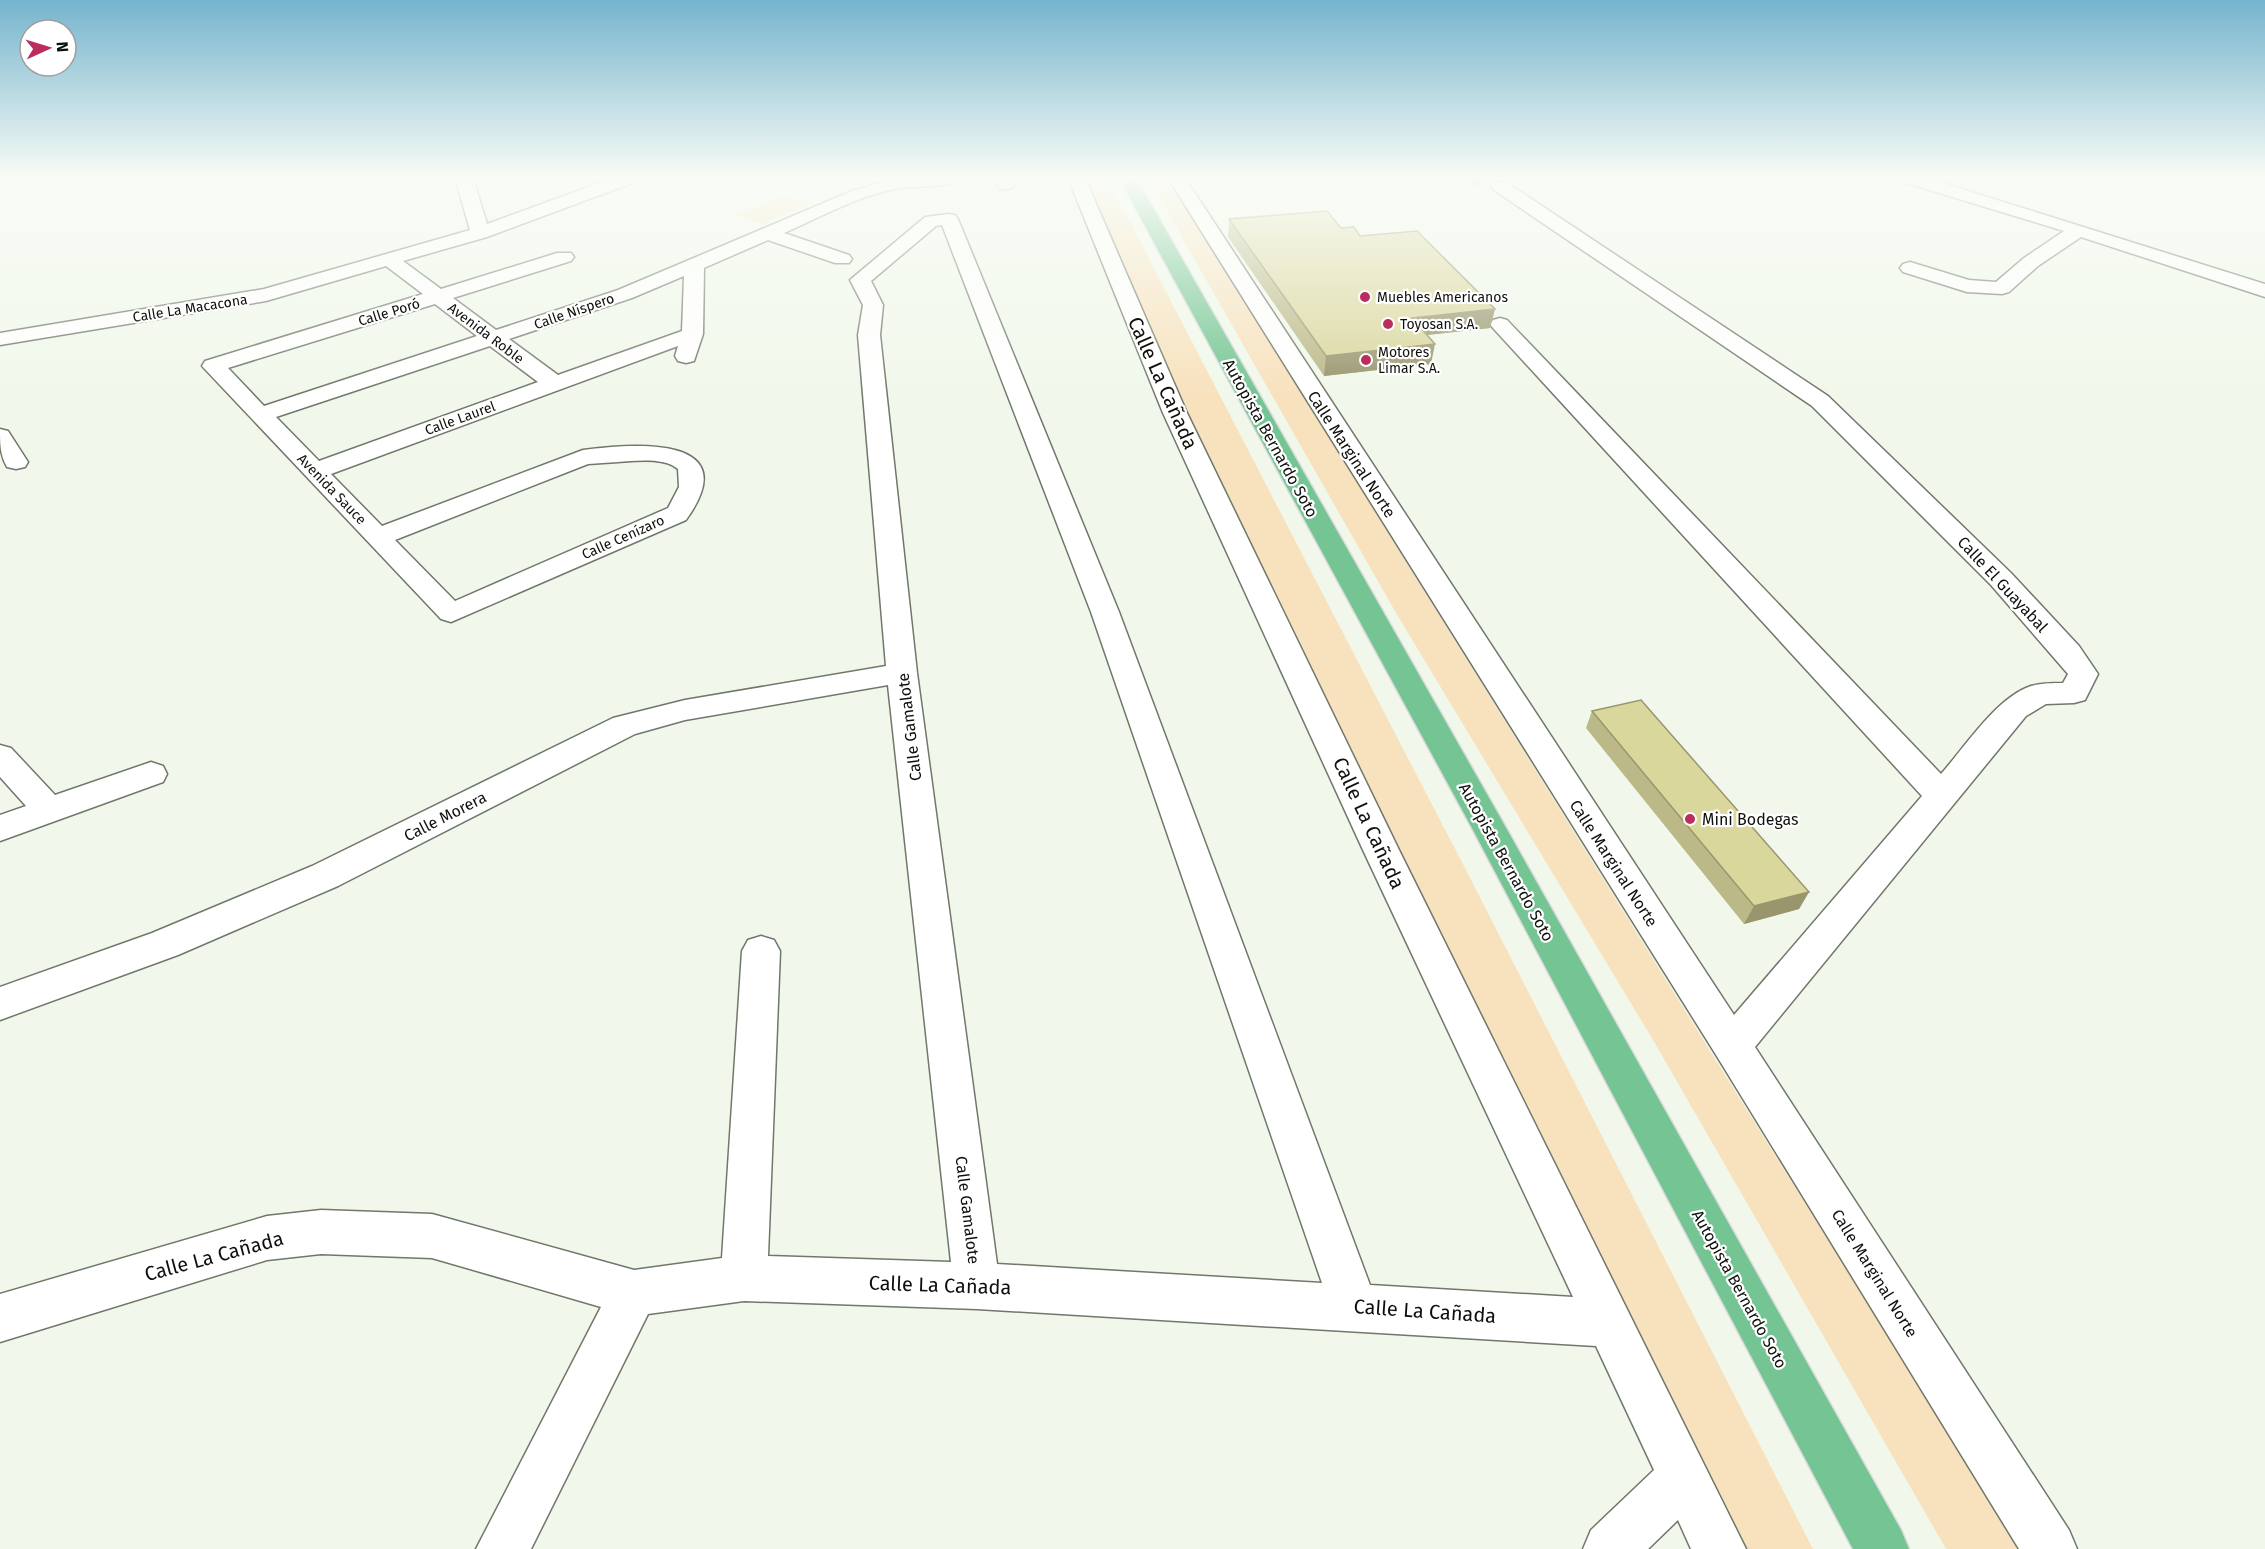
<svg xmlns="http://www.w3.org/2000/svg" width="2265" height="1549" font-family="'Fira Sans',sans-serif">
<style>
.green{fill:#f8e2be}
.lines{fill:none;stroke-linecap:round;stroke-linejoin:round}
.stream{stroke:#6ab3a5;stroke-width:5}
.minor-casing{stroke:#70776b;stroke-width:3}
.highway-casing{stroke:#d8d9d8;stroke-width:3}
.minor{fill:#fff;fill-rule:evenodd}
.highway{fill:#74c593;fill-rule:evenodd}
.wall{fill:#bbb987}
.shaded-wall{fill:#99966e}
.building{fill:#dad79d;stroke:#99966e;stroke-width:1.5}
.poi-dot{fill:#bb2d5b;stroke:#fff;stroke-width:2}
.labels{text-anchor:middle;stroke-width:4.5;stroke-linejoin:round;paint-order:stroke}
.far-poi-label{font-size:14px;fill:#0e100c;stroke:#fff;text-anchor:start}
.far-street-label{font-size:14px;fill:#0e100c;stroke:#fff}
.street-label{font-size:16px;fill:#0e100c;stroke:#fff}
.poi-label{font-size:16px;fill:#0e100c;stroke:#fff;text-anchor:start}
.near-street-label{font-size:20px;fill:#0e100c;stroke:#fff}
</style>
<rect width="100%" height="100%" fill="#f1f8eb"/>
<!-- green -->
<path class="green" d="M1080,178H1107L1466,870L1813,1549H1732L1185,422Z
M1148,178H1170L1396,546L2020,1549H1946L1653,1040L1396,613Z
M785,195L810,203L762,224L736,215Z"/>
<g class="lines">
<!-- stream -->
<path class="stream" d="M2259,178L2265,179"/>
<defs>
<path id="minor" d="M455,178H473L487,224L613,178H637L635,182L487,237L403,261L441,289L557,253H571L574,257L571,261L453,298L496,330L618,290L852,191L897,178H959C952,188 914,186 901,188C861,194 821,217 784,233L849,255L852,259L849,263H835L768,240L704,268L703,334L694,361L686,363L678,361L675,356L678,346L331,474L382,526L583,450C635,443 747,435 686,520L451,622L441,619L202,366L205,361L423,294L386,266L266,301L0,345V333L264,289L470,230ZM684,276L682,331L558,375L509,339L632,298ZM435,304L477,336L264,406L228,368ZM490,346L538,382L319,461L276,417ZM618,462C635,461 664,457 678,469L679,487L668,508L455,601L395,540L588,464Z
M994,178H1012L1014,185L1011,189H999Z
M1068,178H1085L1187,413L1399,850L1746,1549H1691L1678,1520L1648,1549H1583L1591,1530L1654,1470L1596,1346L977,1309L744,1301L648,1314L531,1549H476L601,1307L432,1258L321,1254L267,1260L0,1342V1294L267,1216L321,1210L432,1214L634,1270L722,1258L742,951L748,940L761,936L774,940L780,951L768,1256L951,1262L888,685L685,720L635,734L338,886L178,955L0,1020V987L152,933L312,866L613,718L685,700L886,666L858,335L863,305L850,280L925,217L949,214L955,215L958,219L1119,612L1370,1285L1573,1297L1363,850L1163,413ZM942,225L1091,612L1322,1283L997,1264L917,673L880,335L883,305L871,281L936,226Z
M1168,178H1185L1734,1015L1922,796L1493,328L1490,324L1493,320L1500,318L1507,320L1941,774C1965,747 1997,697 2031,686C2041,683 2053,683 2063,683L2068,674L1991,585L1812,406L1494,190L1491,186L1494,182H1506L1828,396L2011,573L2079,646L2098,674L2085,700L2074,703L2046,704L2026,716L1755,1047L2069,1530L2077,1549H2019L1718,1058Z
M1901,178H1927L2265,284V297L2081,237L2038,266L2009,292L2002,294L1967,292L1903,272L1900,268L1903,264L1910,262L1969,280L1996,282L2024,258L2064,231L1903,182Z
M0,429L8,431L28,462L25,467L16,469L7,467C0,455 0,444 0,429Z
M0,745L11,748L55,795L151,762L163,766L167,774L163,782L0,841V815L26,806L0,777Z"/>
<path id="highway" d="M1119,178H1136L1501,819L1901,1530L1909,1549H1853L1472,828Z"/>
</defs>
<!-- minor casing -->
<use href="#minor" class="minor-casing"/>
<!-- highway casing -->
<use href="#highway" class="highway-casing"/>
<!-- minor -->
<use href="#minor" class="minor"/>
<!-- highway -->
<use href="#highway" class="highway"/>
</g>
<!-- wall -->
<path class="wall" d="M1455,178H1499L1474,186Z
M1229,219L1341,228L1360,236L1495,309L1490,328L1427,335L1431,364L1324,376L1228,237Z
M1592,711L1809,892L1799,909L1744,924L1586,728Z"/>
<!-- shaded-wall -->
<path class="shaded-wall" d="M1476,178H1499L1474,186Z
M1495,309L1490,328L1409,337L1412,318Z
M1435,344L1431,364L1324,376L1326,356Z
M1809,892L1799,909L1744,924L1754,906Z"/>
<!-- building -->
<path class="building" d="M1327,211L1341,228L1354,227L1360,236L1417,231L1495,309L1412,318L1435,344L1326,356L1229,219Z
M1641,700L1809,892L1754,906L1592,711Z"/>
<!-- sky -->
<linearGradient id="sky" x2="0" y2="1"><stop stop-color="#75b4cd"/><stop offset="0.45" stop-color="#f9fcf6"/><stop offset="1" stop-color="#f9fcf6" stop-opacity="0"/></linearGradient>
<rect width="2265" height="395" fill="url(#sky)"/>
<!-- markers -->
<g class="poi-dot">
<circle cx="1365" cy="297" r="6"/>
<circle cx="1388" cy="324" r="6"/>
<circle cx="1366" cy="360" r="6"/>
<circle cx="1690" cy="819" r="6"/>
</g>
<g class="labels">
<!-- far-poi labels -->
<g class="far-poi-label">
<text x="1377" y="302">Muebles Americanos</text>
<text x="1400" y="329">Toyosan S.A.</text>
<text x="1378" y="357">Motores<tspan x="1378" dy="16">Limar S.A.</tspan></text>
</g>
<!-- far-street labels -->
<g class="far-street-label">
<text transform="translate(190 308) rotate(-9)" y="5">Calle La Macacona</text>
<text transform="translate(574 311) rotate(-19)" y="5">Calle Níspero</text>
<text transform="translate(389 312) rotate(-17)" y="5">Calle Poró</text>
<text transform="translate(486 333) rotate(37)" y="5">Avenida Roble</text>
<text transform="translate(460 418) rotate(-20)" y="5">Calle Laurel</text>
<text transform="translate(332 489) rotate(46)" y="5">Avenida Sauce</text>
<text transform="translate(623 537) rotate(-24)" y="5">Calle Cenízaro</text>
</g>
<!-- street labels -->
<g class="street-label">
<text transform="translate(1271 438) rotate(61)" y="6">Autopista Bernardo Soto</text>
<text transform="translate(1352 454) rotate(57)" y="6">Calle Marginal Norte</text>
<text transform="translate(2003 584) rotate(47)" y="6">Calle El Guayabal</text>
<text transform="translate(909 727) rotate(-97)" y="6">Calle Gamalote</text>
<text transform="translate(445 816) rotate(-27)" y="6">Calle Morera</text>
<text transform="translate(1507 862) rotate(61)" y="6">Autopista Bernardo Soto</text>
<text transform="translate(1614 863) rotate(57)" y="6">Calle Marginal Norte</text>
<text transform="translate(968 1210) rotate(83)" y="6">Calle Gamalote</text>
<text transform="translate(1875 1273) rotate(58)" y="6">Calle Marginal Norte</text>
<text transform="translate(1740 1289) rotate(61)" y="6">Autopista Bernardo Soto</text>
</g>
<!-- poi labels -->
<g class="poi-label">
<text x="1702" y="825">Mini Bodegas</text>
</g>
<!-- near-street labels -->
<g class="near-street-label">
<text transform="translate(1163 383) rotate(66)" y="7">Calle La Cañada</text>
<text transform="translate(1369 823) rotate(65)" y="7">Calle La Cañada</text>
<text transform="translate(214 1256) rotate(-15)" y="7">Calle La Cañada</text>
<text transform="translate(940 1285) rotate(2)" y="7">Calle La Cañada</text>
<text transform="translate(1425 1311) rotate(4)" y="7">Calle La Cañada</text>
</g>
</g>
<!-- north arrow -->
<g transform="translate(48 48) rotate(86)"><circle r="28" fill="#ffffff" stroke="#9f9f9e" stroke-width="1.5"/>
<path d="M0-4.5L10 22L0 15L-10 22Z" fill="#bb2d5b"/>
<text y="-9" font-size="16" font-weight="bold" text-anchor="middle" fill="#0e100c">N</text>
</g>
</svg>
